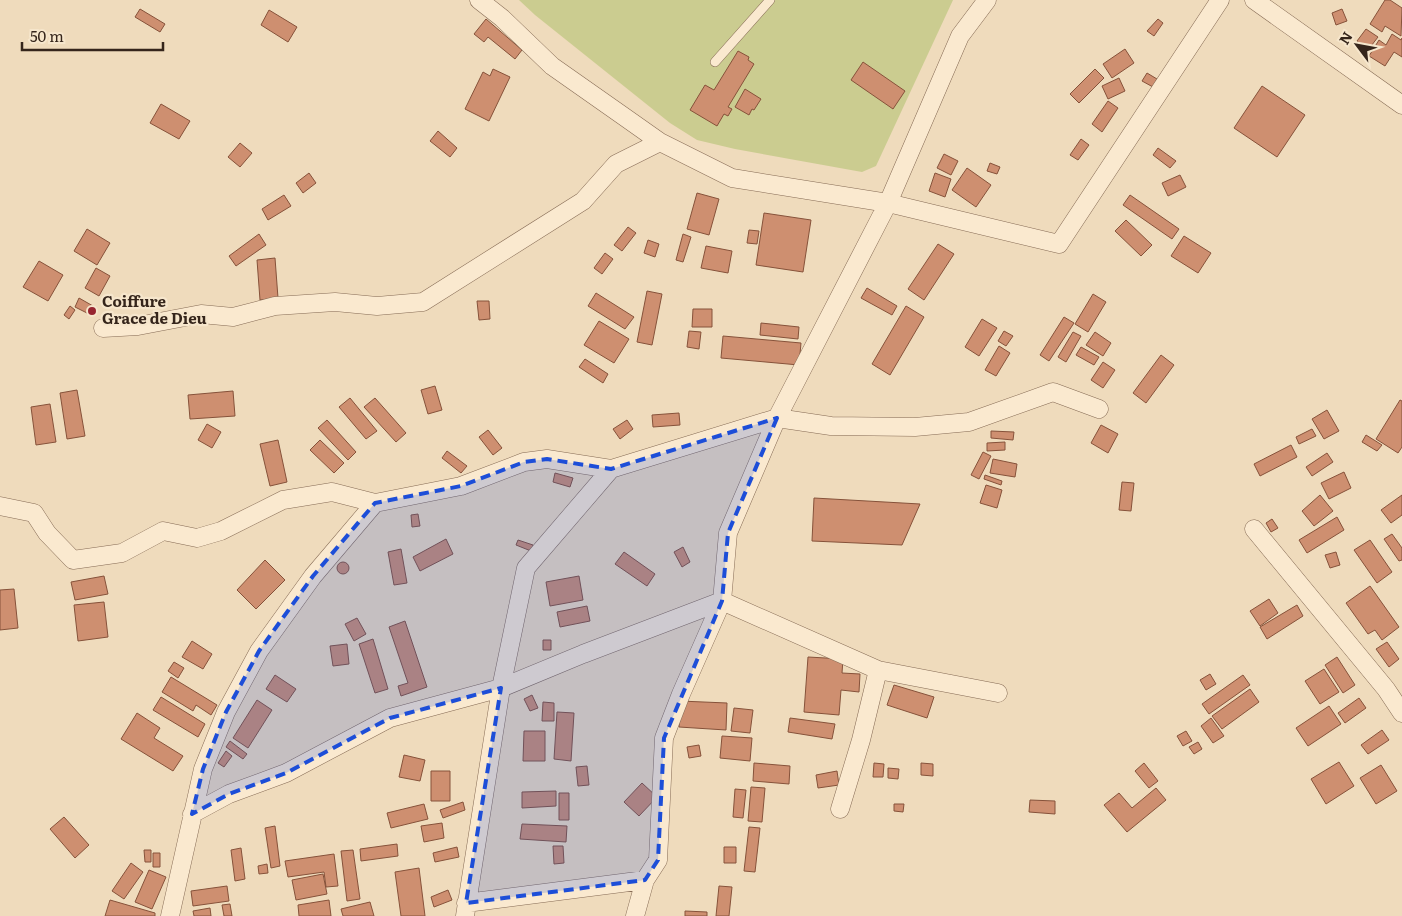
<svg xmlns="http://www.w3.org/2000/svg" width="1402" height="916" font-family="Literata,serif">
<style>
.green{fill:#cbcc90}
.building{fill:#ce8f70;stroke:#86523a}
.lines{fill:none;stroke-linecap:round;stroke-linejoin:round}
.lane-casing{stroke:#866b55;stroke-width:10}
.street-casing{stroke:#866b55;stroke-width:19}
.lane{stroke:#fae9cf;stroke-width:9}
.street{stroke:#fae9cf;stroke-width:18}
.marked{fill:#1d4ed8;fill-opacity:0.2;stroke:#1d4ed8;stroke-width:4;stroke-dasharray:10 6;stroke-linejoin:round}
.poi-dot{fill:#97242f;stroke:#f6e6cc;stroke-width:2}
.labels{text-anchor:middle;stroke-width:4.5;stroke-linejoin:round;paint-order:stroke}
.poi-label{font-size:15px;font-weight:bold;fill:#35251b;stroke:#f6e6cc;text-anchor:start}
</style>
<rect width="100%" height="100%" fill="#efdbbc"/>
<!-- green -->
<path class="green" d="M519,0H953L876,166L862,172L735,149L697,140L670,123L535,15Z"/>
<!-- building -->
<path class="building" d="M1385,0H1390L1402,8L1401,36L1385,26L1382,32L1370,24Z
M140,9L165,24L160,32L135,17Z
M1342,9L1347,21L1336,25L1332,13Z
M269,10L297,27L288,42L261,25Z
M486,19L522,50L515,59L488,37L484,42L474,34Z
M1158,19L1163,23L1154,36L1147,31Z
M1366,29L1378,37L1368,50L1357,41Z
M1392,34L1401,40L1402,38V57L1394,52L1385,66L1369,56L1379,40L1386,45Z
M1125,49L1134,63L1112,78L1103,64Z
M738,51L749,57L748,60L754,64L728,107L732,109L728,116L724,114L717,126L690,110L705,85L714,90Z
M863,62L905,91L893,109L851,80Z
M493,69L510,77L489,121L465,109L483,72L490,76Z
M1095,69L1104,78L1079,103L1070,94Z
M1147,73L1157,79L1153,87L1142,81Z
M1119,78L1125,91L1108,99L1102,86Z
M1262,86L1305,115L1277,157L1234,128Z
M745,89L761,99L754,110L752,109L749,115L735,107Z
M1108,101L1118,108L1102,132L1092,124Z
M161,104L190,121L179,139L150,123Z
M438,131L457,148L450,157L430,141Z
M1081,139L1089,145L1078,160L1070,155Z
M240,143L252,153L240,167L228,157Z
M1158,148L1176,161L1170,168L1153,155Z
M944,154L958,161L951,175L937,168Z
M990,163L1000,167L997,174L987,171Z
M967,168L991,185L976,207L952,190Z
M309,173L316,183L303,193L296,183Z
M935,173L951,179L945,197L929,191Z
M1180,175L1186,187L1168,196L1162,183Z
M697,193L719,199L709,235L687,229Z
M284,195L291,206L268,220L262,209Z
M1130,195L1179,229L1172,239L1123,205Z
M764,213L811,220L803,272L756,265Z
M1126,220L1152,245L1141,256L1115,231Z
M628,227L636,233L622,251L614,245Z
M87,229L110,243L97,265L74,251Z
M749,230L759,231L757,244L747,243Z
M259,234L266,245L236,266L229,256Z
M683,234L691,237L683,262L676,260Z
M1184,236L1211,253L1198,273L1171,256Z
M648,240L659,244L655,257L644,253Z
M938,244L954,254L924,300L908,289Z
M706,246L732,251L728,273L701,268Z
M605,253L613,259L602,274L594,268Z
M275,258L278,298L260,300L257,260Z
M39,261L63,275L48,301L23,287Z
M96,268L110,276L99,296L85,288Z
M867,288L897,306L892,315L861,298Z
M647,291L662,294L652,345L637,342Z
M596,293L634,317L625,329L588,306Z
M1093,294L1106,302L1088,332L1075,324Z
M79,298L93,306L89,314L75,307Z
M477,301H489L490,319L479,320Z
M70,306L75,310L69,319L64,315Z
M906,306L924,317L890,375L872,364Z
M693,309H712V327H692Z
M1064,317L1074,323L1049,361L1040,355Z
M982,319L997,328L979,356L965,347Z
M599,321L629,339L614,363L584,345Z
M761,323L799,327L798,339L760,335Z
M689,331L701,332L699,349L687,347Z
M1004,331L1013,336L1006,346L998,341Z
M1073,332L1081,336L1066,362L1058,357Z
M1095,332L1111,343L1103,356L1086,345Z
M723,336L801,343L799,365L721,358Z
M999,346L1010,353L996,376L985,370Z
M1081,347L1099,357L1094,365L1076,355Z
M1161,355L1174,365L1146,403L1133,393Z
M585,359L608,374L603,383L579,367Z
M1103,362L1115,370L1103,388L1091,380Z
M435,386L442,410L428,414L421,390Z
M77,390L85,436L67,439L60,393Z
M233,391L235,416L190,419L188,395Z
M350,398L377,431L366,439L339,407Z
M375,398L406,433L396,442L364,407Z
M1400,400L1402,401V447L1398,453L1376,439Z
M50,404L56,442L36,445L31,407Z
M1327,410L1339,431L1324,439L1312,419Z
M679,413L680,425L653,427L652,415Z
M327,420L356,452L348,460L318,428Z
M627,420L633,429L620,439L613,429Z
M207,424L221,432L212,448L198,440Z
M1101,425L1118,434L1108,453L1091,443Z
M1312,429L1316,436L1299,444L1296,437Z
M488,430L502,448L493,455L479,437Z
M991,431L1014,432L1013,440L991,438Z
M1366,435L1382,445L1377,451L1362,442Z
M278,440L287,482L270,486L260,444Z
M320,440L344,463L334,473L310,450Z
M1005,442V450L987,451V443Z
M1291,445L1297,457L1260,476L1254,464Z
M447,451L467,466L461,473L442,458Z
M983,452L991,456L979,479L971,475Z
M1327,453L1333,462L1312,476L1306,467Z
M993,459L1017,464L1015,477L990,473Z
M1344,472L1351,488L1329,499L1321,483Z
M555,473L573,478L570,487L553,482Z
M985,475L1002,481L1001,485L984,479Z
M1122,482L1134,483L1131,511L1119,510Z
M986,485L1002,490L997,508L980,503Z
M1320,495L1333,511L1314,526L1302,511Z
M1402,495V515L1391,523L1381,510Z
M814,498L920,504L902,545L812,541Z
M418,514L420,526L412,527L411,515Z
M1337,517L1344,530L1307,553L1299,540Z
M1272,519L1278,528L1271,532L1266,523Z
M1392,534L1402,548V560L1399,561L1384,539Z
M446,539L453,554L420,571L413,557Z
M518,540L533,545L531,551L516,545Z
M1370,540L1392,572L1377,583L1354,550Z
M683,547L690,562L682,567L674,552Z
M401,549L407,583L394,585L388,552Z
M624,552L655,574L647,586L615,564Z
M1336,552L1340,565L1330,568L1325,555Z
M265,560L285,580L256,609L237,590Z
M337 568a6 6 0 1 1 12 0a6 6 0 1 1-12 0Z
M104,576L108,594L75,600L71,582Z
M579,576L583,600L550,606L546,582Z
M1370,586L1399,627L1382,640L1375,630L1368,634L1346,603Z
M14,589L18,628L0,630V590Z
M1269,599L1278,613L1260,626L1250,611Z
M104,602L108,637L78,641L74,605Z
M1297,605L1303,616L1267,639L1260,627Z
M587,606L590,621L560,627L557,612Z
M357,618L366,634L354,641L345,624Z
M405,621L427,687L401,696L398,686L408,683L389,627Z
M373,639L388,689L375,693L359,644Z
M543,640H551V650H543Z
M192,641L212,654L203,669L182,657Z
M1387,642L1399,659L1389,667L1376,649Z
M347,644L349,664L333,666L330,646Z
M808,657L843,659L842,673L860,674L859,692L841,690L839,715L804,712Z
M1337,657L1355,685L1343,693L1325,665Z
M174,662L184,668L178,678L168,671Z
M1324,669L1339,692L1320,704L1305,681Z
M1210,674L1216,684L1206,690L1200,680Z
M275,675L296,689L287,702L266,689Z
M1243,675L1250,685L1209,714L1202,704Z
M171,677L217,705L211,715L196,705L193,711L162,692Z
M894,685L934,697L927,718L887,705Z
M1250,689L1259,702L1222,729L1212,716Z
M532,695L538,708L530,711L524,699Z
M161,697L205,724L198,737L153,710Z
M1359,698L1366,708L1345,723L1338,713Z
M257,700L272,710L248,748L233,738Z
M680,701L727,703L726,730L679,727Z
M543,702L554,703V721H542Z
M1329,706L1341,724L1308,746L1296,728Z
M734,708L753,710L750,733L731,731Z
M557,712L574,713L571,761L554,759Z
M137,713L160,728L154,738L183,756L173,771L121,739Z
M790,718L835,724L832,739L788,732Z
M1211,718L1224,736L1213,743L1201,726Z
M1382,730L1389,740L1368,754L1361,745Z
M524,731H545V761H523Z
M1186,731L1192,741L1183,746L1177,736Z
M722,736L752,738L750,761L720,758Z
M230,741L247,754L243,759L226,747Z
M1198,742L1202,749L1194,754L1189,747Z
M699,745L701,756L689,758L687,747Z
M226,751L232,756L224,767L218,763Z
M404,755L425,760L420,781L399,777Z
M1339,762L1354,786L1326,804L1311,779Z
M754,763L790,766L789,784L753,781Z
M874,763L884,764L883,777H873Z
M921,763L933,764V776L921,775Z
M1144,763L1158,781L1149,788L1135,771Z
M1381,765L1397,791L1376,804L1360,778Z
M587,766L589,785L578,786L576,767Z
M888,768L899,769L898,779L888,778Z
M431,771H450V801H431Z
M837,771L839,785L818,788L816,775Z
M642,783L657,797L639,816L624,802Z
M751,787L765,788L762,822L748,821Z
M1156,788L1166,800L1127,832L1104,805L1119,793L1132,808Z
M735,789L746,790L743,818L733,817Z
M556,791V806L522,808V792Z
M559,793H569V820H559Z
M1030,800L1055,801V814L1029,812Z
M463,802L465,810L443,818L440,810Z
M424,804L428,819L391,828L387,813Z
M894,804H904L903,812L894,811Z
M64,817L89,845L75,858L50,829Z
M442,823L444,838L424,842L421,826Z
M522,824L567,826L566,842L520,839Z
M275,826L280,866L271,868L265,828Z
M749,827L760,828L755,872L744,871Z
M397,844L398,856L361,861L360,849Z
M553,846H563L564,863L554,864Z
M457,847L459,857L435,862L433,853Z
M724,847H736V863H724Z
M241,848L245,879L235,881L231,850Z
M144,850H151V862H145Z
M353,850L360,899L347,901L341,851Z
M153,853H160V867H153Z
M334,854L338,886L326,887L324,872L288,877L285,861Z
M131,863L143,872L124,899L112,891Z
M267,864L268,873L259,874L258,866Z
M419,868L425,916H401L395,872Z
M149,870L166,877L152,909L135,902Z
M323,874L327,894L296,900L292,880Z
M227,886L229,901L193,906L191,891Z
M719,886L732,887L729,916H716Z
M448,890L452,900L434,907L431,897Z
M110,900L155,913V916H105Z
M329,900L331,916H299L298,905Z
M370,902L374,916H343L341,909Z
M230,904L232,916H224L222,905Z
M210,908L211,916H194L193,911Z
M685,911L707,912V916H685Z"/>
<g class="lines">
<defs>
<path id="lane" d="M715,62L770,0"/>
<path id="street" d="M479,0L502,18L552,66L626,118L660,142L732,178L888,203L1059,244L1220,0
M1254,0L1402,105
M103,328L138,326L201,314L233,317L275,306L335,302L377,306L423,302L583,201L616,164L660,142
M0,506L34,513L47,533L73,560L122,553L163,531L197,538L221,531L283,500L332,492L375,503
M1254,529L1386,689L1402,713
M840,809L861,740L878,670
M192,814L229,794L286,773L390,718L501,688L583,654L722,601L878,670L998,693
M466,903L645,880
M170,916L203,769L226,712L259,651L313,576L375,503L461,486L524,462L547,459L611,469
M465,916L501,688L526,568L611,469L777,418L831,426L915,427L969,422L1053,392L1099,409
M635,916L645,880L658,860L664,738L681,694L722,601L728,533L777,418L888,203L960,36L987,0"/>
</defs>
<!-- lane casing -->
<use href="#lane" class="lane-casing"/>
<!-- street casing -->
<use href="#street" class="street-casing"/>
<!-- lane -->
<use href="#lane" class="lane"/>
<!-- street -->
<use href="#street" class="street"/>
</g>
<!-- marked area -->
<path class="marked" d="M777,418L728,533L722,601L664,738L658,860L645,880L466,903L501,688L390,718L286,773L229,794L192,814L203,769L226,712L259,651L313,576L375,503L461,486L524,462L547,459L611,469Z"/>
<!-- markers -->
<circle class="poi-dot" cx="92" cy="311" r="5"/>
<g class="labels">
<!-- poi labels -->
<g class="poi-label">
<text x="102" y="307">Coiffure<tspan x="102" dy="17">Grace de Dieu</tspan></text>
</g>
</g>
<!-- north arrow -->
<g transform="translate(1357 45) rotate(302)" stroke="#f6e6cc" stroke-width="4" paint-order="stroke">
<path d="M0-4L9 19L0 12L-9 19Z" fill="#35251b"/>
<text y="-8" font-size="14" font-weight="bold" text-anchor="middle" fill="#35251b">N</text>
</g>
<!-- scale -->
<path d="M22 42v8h141v-8" fill="none" stroke="#35251b" stroke-width="2.5"/>
<text x="30" y="42" font-size="15" fill="#35251b" stroke="#f6e6cc" stroke-width="4" paint-order="stroke">50 m</text>
</svg>
